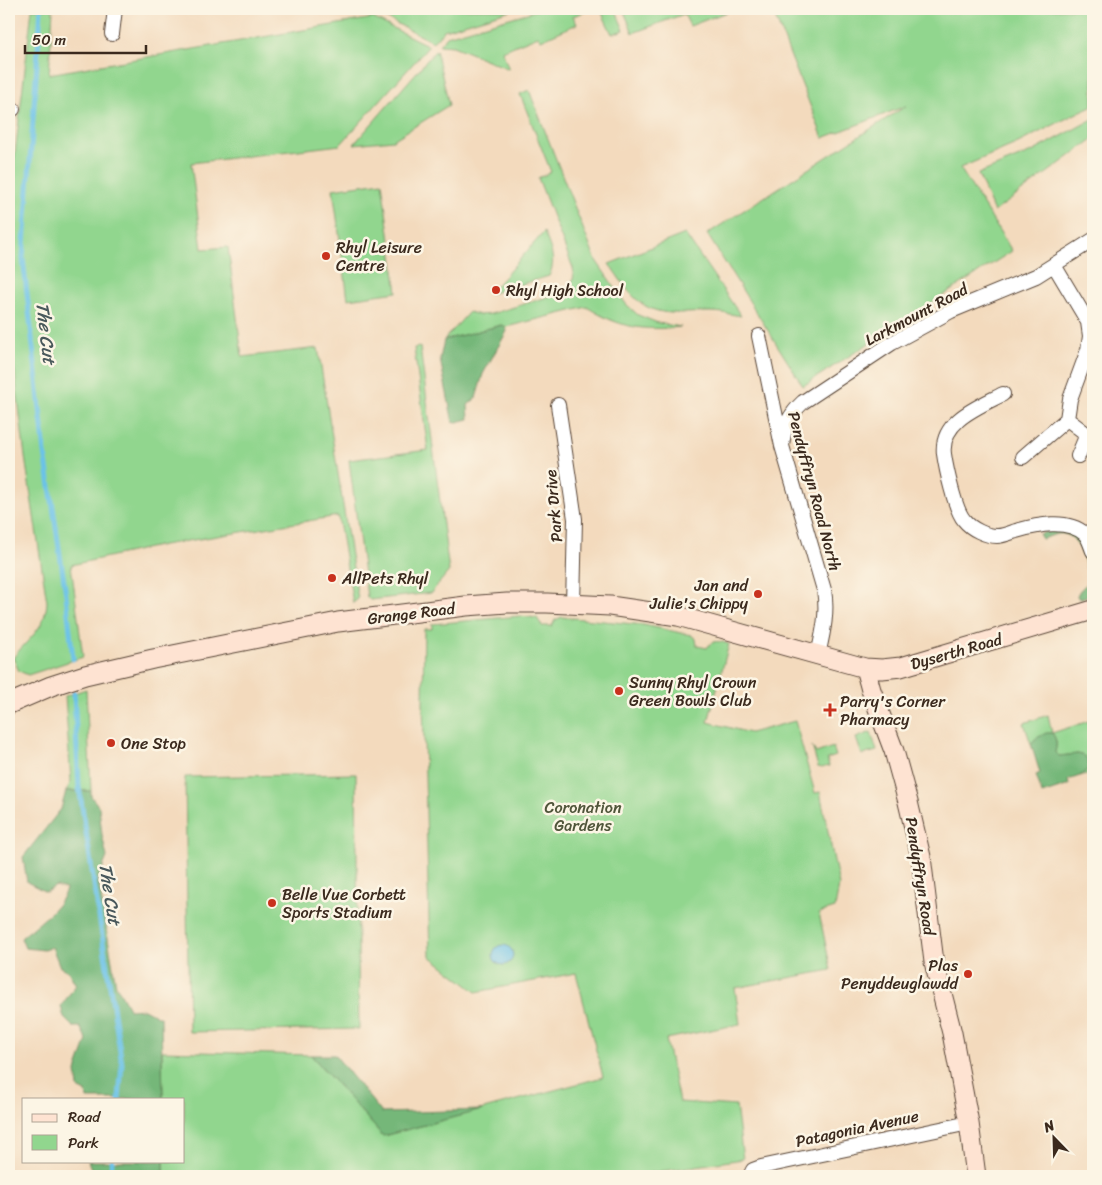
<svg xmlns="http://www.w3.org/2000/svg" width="1102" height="1185" font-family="Sriracha,sans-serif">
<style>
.green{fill:#91d68e;stroke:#668056}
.forest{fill:#74b779;stroke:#58704c}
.water{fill:#6bc2e8;stroke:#537683}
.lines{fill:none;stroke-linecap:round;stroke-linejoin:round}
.stream{stroke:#6bc2e8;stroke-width:5}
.street-casing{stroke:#574436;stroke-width:16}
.secondary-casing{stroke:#574436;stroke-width:21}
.street{stroke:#fff;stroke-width:14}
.secondary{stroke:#fee3d2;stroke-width:19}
.poi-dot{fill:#c8321e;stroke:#fcf5e5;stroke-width:2}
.labels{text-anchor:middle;stroke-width:5;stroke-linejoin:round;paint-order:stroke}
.poi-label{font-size:16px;fill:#3b2a1e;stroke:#fcf5e5;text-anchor:start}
.street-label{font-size:16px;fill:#3b2a1e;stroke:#fcf5e5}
.park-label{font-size:16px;fill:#50553a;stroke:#fcf5e5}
.water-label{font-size:18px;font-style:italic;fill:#49585b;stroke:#fcf5e5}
</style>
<rect width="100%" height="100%" fill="#fcf5e5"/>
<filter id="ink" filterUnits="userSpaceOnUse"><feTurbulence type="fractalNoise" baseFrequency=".02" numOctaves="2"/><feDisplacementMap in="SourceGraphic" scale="10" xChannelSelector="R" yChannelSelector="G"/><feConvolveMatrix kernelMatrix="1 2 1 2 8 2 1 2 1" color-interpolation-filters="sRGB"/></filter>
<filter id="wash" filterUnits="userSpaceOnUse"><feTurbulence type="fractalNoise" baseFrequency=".0096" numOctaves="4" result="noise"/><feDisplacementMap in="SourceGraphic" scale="20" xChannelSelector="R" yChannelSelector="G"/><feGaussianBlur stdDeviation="1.12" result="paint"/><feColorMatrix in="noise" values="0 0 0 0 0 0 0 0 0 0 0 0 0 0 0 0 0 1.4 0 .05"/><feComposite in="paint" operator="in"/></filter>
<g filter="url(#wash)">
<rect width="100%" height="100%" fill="#f3dabd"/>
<!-- green -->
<path class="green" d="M32,9H53L49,74L373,18L429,46L340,145L191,163L202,249L228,247L242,357L318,348L358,599L353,603L338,516L163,545L71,565L83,657L28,675L19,671L13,658C29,637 45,630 47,602L25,457L9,324V205Z
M401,9H514L444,30L433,42L382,16Z
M541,9H593L573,16L577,24L541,40L538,36L502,51L509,69L453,46L439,45L447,36Z
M600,9H615L624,30L612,34Z
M623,9H734L690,26L684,14L633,33Z
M772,9H1093V105L1018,143L960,168L1012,251L803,386L707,234L906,106L823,138Z
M436,50L449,105L393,140L354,144Z
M529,90L595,259L626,304L638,315L658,323L681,327C643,331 619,328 587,307L506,327L501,325L444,340L469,312L479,315L491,314L564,292C572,285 575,279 573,268L538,178L551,172L520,94Z
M1093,119V139L994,212L978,174L1034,151Z
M382,182L397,292L348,299L333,189Z
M544,232C550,247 557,260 549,276L489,294Z
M685,234L741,316C730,314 720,312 710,312C687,312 661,318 641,303C628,294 619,277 609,264Z
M420,347L449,571L431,593L370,600L367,597L349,460L428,450L414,348Z
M520,616L537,618L542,626H552L555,620L562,617L644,625L691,635L696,639L697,646L707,648C713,639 719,641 729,644L708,722L750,733L795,721L815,793L820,792L839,885L835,908L819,913L831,970L735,988L740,1024L666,1039L679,1102L736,1106L743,1159L649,1173V1176H164V1161H184V1099H163L162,1051L311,1055L383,1136L603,1077L576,973L476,992L430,956L423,703L424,629H432V624Z
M86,689L91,791H66L71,782L65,696Z
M1048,715L1052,733L1092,720L1093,772L1080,776L1089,768L1088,761L1085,756L1078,754L1059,756L1055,752C1057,744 1057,740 1052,733C1044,733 1036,738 1031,744L1024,723Z
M871,732L877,751L862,755L856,738Z
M812,746L816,753L833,747L836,756L827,759L829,766L821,768L818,767Z
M356,774L359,1029L189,1032L185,777Z"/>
<!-- forest -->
<path class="forest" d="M502,325L506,327L507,331L483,374L476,398L468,405L469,419L453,423L440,359L444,340Z
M1059,529C1067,530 1076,532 1081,538C1087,546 1097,582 1093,591C1090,596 1084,597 1079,599L1077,596C1079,588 1088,586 1089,578C1084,562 1080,530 1057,534C1052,535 1047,538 1042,539L1039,534Z
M1046,733H1052C1057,740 1057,744 1055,752L1059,756L1078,754L1085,756L1088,761L1089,768L1080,776L1068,780L1069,785L1042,794L1036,775L1040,773L1031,744L1035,739Z
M66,791H91V796L99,807L102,835L107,857L98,879L116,985L130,1010L144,1009L161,1018L163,1099H87L86,1092L78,1088L76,1071L87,1040L80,1027H73L64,1018L61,1006L76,985L68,971L60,967L52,947L44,950L25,948L21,938C37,924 59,910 66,889L56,886L46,892L27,882L23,857L61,809Z
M311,1055H335L382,1113L482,1110L383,1136Z
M88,1161H164V1176H94Z"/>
<!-- water -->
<path class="water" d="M493 955a10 10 0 1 1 20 0a10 10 0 1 1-20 0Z"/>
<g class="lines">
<!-- stream -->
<path class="stream" d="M41,9L23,258L45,453L66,595L73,659
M74,693L79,787L122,1064L119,1099
M110,1176L112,1161"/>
</g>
</g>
<g filter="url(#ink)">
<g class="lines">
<defs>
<path id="street" d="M112,34L115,9
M9,109H13
M759,336L782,446L824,590C828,613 823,633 818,655
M1003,394C978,407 940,421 944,454C946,468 955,510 964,520C971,529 986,536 997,536C1003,536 1010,533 1016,531C1037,525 1067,518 1085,534C1089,538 1091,546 1093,551
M558,405L575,519L573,605
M1067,419L1084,432L1085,439L1078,456
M782,446C784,427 789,415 803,402L892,343L951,311L1036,276L1093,240
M1023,457L1067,419L1070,399L1088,350L1090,336L1088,322L1054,265
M750,1176L753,1170L761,1167L969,1123"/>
<path id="secondary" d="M865,668L871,690L894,751L908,802L921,857L934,962L952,1033L969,1123L976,1176
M9,704L51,686L85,675L153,659L338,622L466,606L507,603H547L610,606L678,616L865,668L882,669L901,667L1093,610"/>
</defs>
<!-- street casing -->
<use href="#street" class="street-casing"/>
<!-- secondary casing -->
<use href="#secondary" class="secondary-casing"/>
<!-- street -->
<use href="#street" class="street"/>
<!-- secondary -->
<use href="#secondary" class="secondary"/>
</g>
</g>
<!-- markers -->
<g class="poi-dot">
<circle cx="326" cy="256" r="5"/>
<circle cx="496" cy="290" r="5"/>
<circle cx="332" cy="578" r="5"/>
<circle cx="758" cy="594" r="5"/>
<circle cx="619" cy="691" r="5"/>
<path d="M827.5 702.5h5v5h5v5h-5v5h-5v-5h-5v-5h5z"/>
<circle cx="111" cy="743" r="5"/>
<circle cx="272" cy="903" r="5"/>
<circle cx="968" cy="974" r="5"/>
</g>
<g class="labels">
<!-- poi labels -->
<g class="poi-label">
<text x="336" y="253">Rhyl Leisure<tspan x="336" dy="18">Centre</tspan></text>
<text x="506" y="296">Rhyl High School</text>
<text x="342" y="584">AllPets Rhyl</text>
<text x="748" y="591" text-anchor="end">Jan and<tspan x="748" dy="18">Julie's Chippy</tspan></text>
<text x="629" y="688">Sunny Rhyl Crown<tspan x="629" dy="18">Green Bowls Club</tspan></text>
<text x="840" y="707">Parry's Corner<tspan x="840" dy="18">Pharmacy</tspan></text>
<text x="121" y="749">One Stop</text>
<text x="282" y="900">Belle Vue Corbett<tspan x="282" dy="18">Sports Stadium</tspan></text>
<text x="958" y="971" text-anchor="end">Plas<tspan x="958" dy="18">Penyddeuglawdd</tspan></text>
</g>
<!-- street labels -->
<g class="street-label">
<text transform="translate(916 314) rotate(-28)" y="6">Larkmount Road</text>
<text transform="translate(815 491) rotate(75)" y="6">Pendyffryn Road North</text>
<text transform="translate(553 506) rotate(-95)" y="6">Park Drive</text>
<text transform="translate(411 613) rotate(-7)" y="6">Grange Road</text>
<text transform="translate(956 651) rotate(-16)" y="6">Dyserth Road</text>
<text transform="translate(921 876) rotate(81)" y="6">Pendyffryn Road</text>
<text transform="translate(857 1128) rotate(-12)" y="6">Patagonia Avenue</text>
</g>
<!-- park labels -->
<g class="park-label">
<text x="583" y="813">Coronation<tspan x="583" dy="18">Gardens</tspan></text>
</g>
<!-- water labels -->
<g class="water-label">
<text transform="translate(46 333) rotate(83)" y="6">The Cut</text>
<text transform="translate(110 894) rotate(81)" y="6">The Cut</text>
</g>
</g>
<!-- margin -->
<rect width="1102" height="1185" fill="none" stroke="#fcf5e5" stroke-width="30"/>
<!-- legend -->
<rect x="22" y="1098" width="162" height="65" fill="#fcf5e5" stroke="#afa495"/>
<rect x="32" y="1114" width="25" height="8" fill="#fee3d2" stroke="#afa495"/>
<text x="68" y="1122" font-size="15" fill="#3b2a1e">Road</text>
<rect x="32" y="1135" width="25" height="15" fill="#91d68e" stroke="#afa495"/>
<text x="68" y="1148" font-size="15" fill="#3b2a1e">Park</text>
<!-- north arrow -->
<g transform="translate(1054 1138) rotate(337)" stroke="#fcf5e5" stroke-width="4" paint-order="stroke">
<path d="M0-4L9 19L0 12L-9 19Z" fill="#3b2a1e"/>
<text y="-8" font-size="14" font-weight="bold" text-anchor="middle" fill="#3b2a1e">N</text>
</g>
<!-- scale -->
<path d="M25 45v8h121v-8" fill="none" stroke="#3b2a1e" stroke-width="2.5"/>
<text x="32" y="45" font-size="15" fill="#3b2a1e" stroke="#fcf5e5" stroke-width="4" paint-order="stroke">50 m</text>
</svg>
